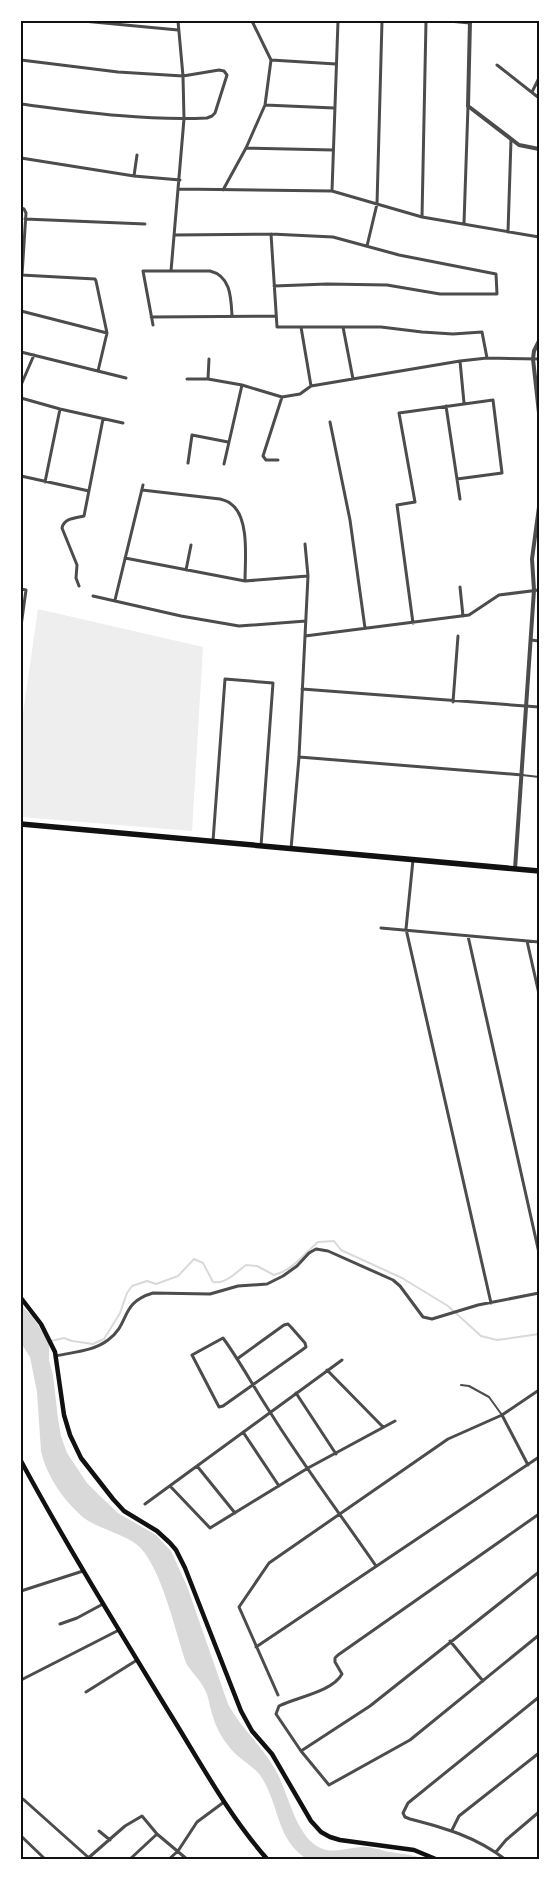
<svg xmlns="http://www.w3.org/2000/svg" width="560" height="1881" font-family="'Noto Sans',sans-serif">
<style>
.green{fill:#eee}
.water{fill:#d9d9d9}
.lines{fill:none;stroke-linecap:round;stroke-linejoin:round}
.stream{stroke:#d9d9d9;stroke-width:2}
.service{stroke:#4c4c4c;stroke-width:2}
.minor{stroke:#4c4c4c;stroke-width:3}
.tertiary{stroke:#4c4c4c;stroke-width:4}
.secondary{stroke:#111;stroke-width:4.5}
.trunk{stroke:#111;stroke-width:5.5}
.neatline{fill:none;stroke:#111;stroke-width:2}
</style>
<rect width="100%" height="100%" fill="#fff"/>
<!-- green -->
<path class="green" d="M38,609L203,647L192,831L21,817V727Z"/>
<!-- water -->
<path class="water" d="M21,1305L32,1316L49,1342V1360L53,1375L58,1419L61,1436L67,1453L87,1483L99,1495L118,1513L156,1535L171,1551L187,1586L228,1704C241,1728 262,1746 275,1769C289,1792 295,1839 323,1849C335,1853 348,1848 361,1847C371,1846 381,1851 390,1852C404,1854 415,1855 427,1860H308C275,1838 281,1809 262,1778C255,1766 237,1759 227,1744C219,1734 214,1722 211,1710C209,1703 208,1694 204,1688C199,1678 191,1672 186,1663C175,1630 164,1579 144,1552C135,1540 121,1536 108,1530C100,1527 91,1523 84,1518C64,1501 47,1477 41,1451L37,1392L30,1357L21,1343Z"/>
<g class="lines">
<!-- stream -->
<path class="stream" d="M51,1341L64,1338L72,1341L93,1344L104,1339L120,1313L127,1293L132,1286L147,1281L156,1284L178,1276L194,1259L203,1263L213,1282C227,1284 236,1272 246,1265L257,1266L274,1275C293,1270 304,1254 318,1242L334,1241L341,1250L402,1278L448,1306L481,1336L497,1340L539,1334"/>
<!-- service -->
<path class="service" d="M522,775L539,777
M461,1385L469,1386L489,1397L502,1415"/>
<!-- minor -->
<path class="minor" d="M83,21L178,30
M449,21L470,23
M21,60L118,72L183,76L219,70L224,71L227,75L215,113L212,116L207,118C145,121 82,112 21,104
M271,60L336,64
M497,65L539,98
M532,92L539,78
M265,105L334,108
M246,148L333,150
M21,158L134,176L180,180
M134,176L137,155
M179,189L332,191L422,217L539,237
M223,190L246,148L265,105L271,60L252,21
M332,191L338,21
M21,208L24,209L26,213L22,275
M422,217L426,21
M25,219L145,224
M464,223L468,106
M508,232L511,140
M271,234L277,327H381L422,332L453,334L482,332L487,358
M174,235L271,234L333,237L399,255L496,274L497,294H440L387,285L327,284L274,286
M367,246L377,204L382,21
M171,271L184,119L183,76L178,21
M21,275L95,279L96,281L107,333L98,371
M21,311L107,333
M151,317L276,316
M153,325L143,271H210C231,276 231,298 232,316
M301,327L311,386
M343,327L353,379
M21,352L126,378
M460,361L464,403
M187,379H208L242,385L282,397L300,394L311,386L460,361L487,358L539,359
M208,379L209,359
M21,385L34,355
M21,398L60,409L123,423
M446,406L460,499
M330,422L350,520L365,628
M278,460H266L263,456L282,397
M188,463L192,435L228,442
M224,464L242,385
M21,476L89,491
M45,482L60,409
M142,490L220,499C224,500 228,501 231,504C250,517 245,561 245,581
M125,558L245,581L308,576
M186,570L191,545
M79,586L76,578L77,565L62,528C64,518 76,518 84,516L103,419
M460,587L463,616
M21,589L26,590L21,626
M93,596L181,616L239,626L306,621
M115,600L143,485
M413,623L397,505L415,502L399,413L493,400L502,473L457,479
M305,636L469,615L499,595L539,590
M531,640L539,641
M302,689L539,707
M453,702L458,636
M299,757L522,775
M213,841L225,679L273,683L261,846
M291,849L299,757L308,576L305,544
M413,860L406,929L491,1303
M381,928L539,942
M468,936L539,1253
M527,941L539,994
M56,1356C73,1352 94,1351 108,1340C131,1323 119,1303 153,1293L210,1294L238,1286L267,1284L283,1276L297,1266L309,1253L316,1249L328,1251L393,1280L400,1286L423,1317L432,1319L478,1305L539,1293
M237,1359L284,1325L288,1324L291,1327L305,1343L306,1347L302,1350L223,1406L219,1407L192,1355L223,1338C240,1361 254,1388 270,1412C303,1465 341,1515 376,1566
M327,1370L383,1427
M296,1393L336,1454
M502,1415L528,1465
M243,1432L279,1486
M197,1466L235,1513
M170,1486L210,1528L308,1468L395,1421
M145,1504L342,1360
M539,1514L338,1655L335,1658V1662L342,1674C332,1692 297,1697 279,1706L276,1714L301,1751L329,1785L410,1740L539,1635
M21,1591L83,1571
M60,1624L77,1618L103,1604
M450,1641L483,1681
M256,1647L539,1457
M21,1680L119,1630
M86,1692L137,1660
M278,1695L239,1607L269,1563L448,1439L502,1415L539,1390
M301,1751L370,1706L539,1572
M21,1801L23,1799L89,1858
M452,1830L459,1816L539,1753
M99,1831L110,1840
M21,1836L46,1860
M496,1852L506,1840L539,1812
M86,1860L125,1826L142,1816L157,1834L188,1860
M129,1860L157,1834
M168,1860L178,1851L197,1822L224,1802
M506,1860C477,1837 445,1828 410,1819L405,1817L403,1813L408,1803L539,1697"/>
<!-- tertiary -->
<path class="tertiary" d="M470,21L468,106L519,145L539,149
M539,341L534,351L533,359L539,413
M515,869L534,590L532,559L539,507"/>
<!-- secondary -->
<path class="secondary" d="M21,1298L41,1324L55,1352L64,1415L70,1435L81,1458L113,1499L124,1511L157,1531L170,1543L176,1550L185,1568L241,1711L252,1731L272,1754L311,1821L321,1832L330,1837L340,1840L414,1850L438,1860
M21,1461C67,1546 117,1627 167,1709C199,1760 228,1815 268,1860"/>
<!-- trunk -->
<path class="trunk" d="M21,824L539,871"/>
</g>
<!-- border -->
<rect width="560" height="1881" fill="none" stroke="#ffffff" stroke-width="45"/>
<rect x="22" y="22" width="516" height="1836" class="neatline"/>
</svg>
